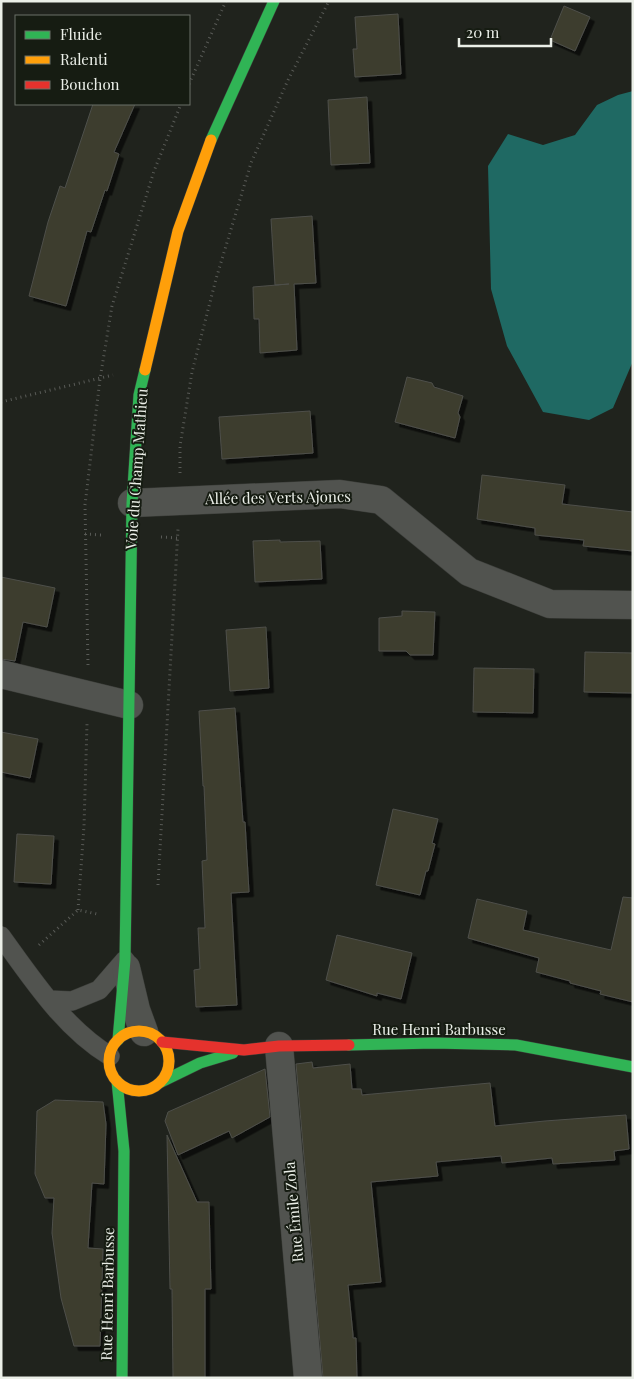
<svg xmlns="http://www.w3.org/2000/svg" width="634" height="1379" font-family="'Playfair Display',serif">
<style>
.water{fill:#1f6963}
.building{fill:#3c3c2e;stroke:#4e4f4a;filter:url(#shadow)}
.lines{fill:none;stroke-linecap:round;stroke-linejoin:round}
.lane-casing{stroke:#3b3d39;stroke-width:20}
.street-casing{stroke:#3b3d39;stroke-width:29}
.fast-casing{stroke:#3b3d39;stroke-width:12}
.slow-casing{stroke:#3b3d39;stroke-width:12}
.jam-casing{stroke:#3b3d39;stroke-width:12}
.path{stroke:#595b57;stroke-width:3;stroke-dasharray:1 4;stroke-linecap:butt}
.lane{stroke:#51534f;stroke-width:19}
.street{stroke:#51534f;stroke-width:28}
.fast{stroke:#30b455;stroke-width:11}
.slow{stroke:#ff9f0a;stroke-width:11}
.jam{stroke:#e5322d;stroke-width:11}
.labels{text-anchor:middle;stroke-width:4;stroke-linejoin:round;paint-order:stroke}
.street-label{font-size:15px;fill:#ebefe8;stroke:#161c12}
</style>
<defs>
<filter id="shadow"><feDropShadow dx="4.5" dy="4.5" stdDeviation="0" flood-color="#0009"/></filter>
</defs>
<rect width="100%" height="100%" fill="#20231d"/>
<!-- water -->
<path class="water" d="M633,91V361L613,408L589,420L543,412L507,346L491,289L488,166L508,134L543,145L575,135L597,105L618,95Z"/>
<!-- building -->
<path class="building" d="M564,6L590,17L575,51L550,40Z
M398,14L401,74L355,77L353,49H357L355,17Z
M367,97L370,163L331,165L328,100Z
M93,104H135L114,152L119,154L107,191L105,190L91,232L87,231L66,306L29,296L48,222L60,186L65,188Z
M312,216L316,283L294,284L297,350L260,353L259,319H254L253,287L289,284L275,285L271,219Z
M407,377L432,383L434,387L463,396L458,413L460,417L455,438L395,422Z
M310,411L313,453L222,459L219,417Z
M482,475L565,485L562,504L633,512V551L583,546L584,540L535,535V528L477,519Z
M280,540V542L320,541L322,579L255,582L253,541Z
M1,577L55,588L47,627L23,622L15,661L1,659Z
M402,611L435,612L433,655H410L406,651H379V618L402,616Z
M266,627L269,688L230,691L226,630Z
M585,652L633,653V693L584,692Z
M474,668L534,669L533,713L473,712Z
M235,708L243,822H245L249,892L231,893L237,1005L196,1007L194,970L200,969L198,928H205L202,861L207,860L204,786H203L199,711Z
M1,732L38,739L30,778L1,772Z
M393,809L438,819L432,843L435,844L428,871H426L420,895L376,885Z
M17,834L54,836L51,884L14,882Z
M623,897L633,898V1002L600,994L601,991L570,983V981L536,972L539,958L468,938L477,899L527,911L523,930L611,950Z
M337,935L412,953L401,999L377,993V996L326,980Z
M312,1062L313,1068L350,1064L352,1089H361L362,1095L490,1083L495,1126L545,1121L626,1115L629,1149L614,1151L615,1160L553,1164L552,1158L502,1163L501,1156L436,1162L438,1176L371,1182L381,1282L348,1285L353,1335V1338H356L357,1378H323L296,1064Z
M265,1069L270,1117L232,1138L229,1131L178,1155L165,1121L168,1112Z
M55,1100L103,1102L106,1124L104,1184L92,1183L88,1248L103,1249L100,1346H74L61,1298L52,1233L54,1198H45L35,1174L37,1111Z
M167,1135L197,1202H209L211,1289H205V1378H173L172,1289H170Z"/>
<g class="lines">
<defs>
<path id="lane" d="M1,936C32,979 64,1028 110,1056
M49,1000L72,1001L99,990L125,960"/>
<path id="street" d="M132,503L340,494L381,500L469,572L550,604L633,605
M1,674L129,705
M126,968L136,1010L144,1032
M279,1046L308,1378"/>
<path id="fast" d="M211,140L274,1
M118,1040L125,960L132,503L139,395L145,370
M349,1045L434,1043L516,1045L633,1067
M117,1081L124,1151L122,1378
M161,1082L200,1063L233,1053"/>
<path id="slow" d="M145,370L178,231L211,140
M109 1061a30 30 0 1 1 60 0a30 30 0 1 1-60 0Z"/>
<path id="jam" d="M162,1042L244,1050L279,1046L349,1045"/>
</defs>
<!-- lane casing -->
<use href="#lane" class="lane-casing"/>
<!-- street casing -->
<use href="#street" class="street-casing"/>
<!-- fast casing -->
<use href="#fast" class="fast-casing"/>
<!-- slow casing -->
<use href="#slow" class="slow-casing"/>
<!-- jam casing -->
<use href="#jam" class="jam-casing"/>
<!-- path -->
<path class="path" d="M189,84L226,1
M1,402L113,375
M180,473V446L192,372L216,279L251,163L288,80L329,1
M85,534L102,535
M161,537L178,538
M88,665L85,505L100,379L112,306L154,171L181,104
M158,885L178,529
M78,910L84,826L87,724
M39,945L78,910L97,914"/>
<!-- lane -->
<use href="#lane" class="lane"/>
<!-- street -->
<use href="#street" class="street"/>
<!-- fast -->
<use href="#fast" class="fast"/>
<!-- slow -->
<use href="#slow" class="slow"/>
<!-- jam -->
<use href="#jam" class="jam"/>
</g>
<g class="labels">
<!-- street labels -->
<g class="street-label">
<text transform="translate(137 469) rotate(-86)" y="5">Voie du Champ Mathieu</text>
<text transform="translate(278 498) rotate(-1)" y="5">Allée des Verts Ajoncs</text>
<text x="439" y="1035">Rue Henri Barbusse</text>
<text transform="translate(294 1212) rotate(-95)" y="5">Rue Émile Zola</text>
<text transform="translate(108 1294) rotate(-89)" y="5">Rue Henri Barbusse</text>
</g>
</g>
<!-- border -->
<rect width="634" height="1379" fill="none" stroke="#ebefe8" stroke-width="5"/>
<!-- legend -->
<rect x="15" y="15" width="175" height="90" fill="#161c12" stroke="#6b7068"/>
<rect x="25" y="31" width="25" height="8" fill="#30b455" stroke="#6b7068"/>
<text x="60" y="40" font-size="15" fill="#ebefe8">Fluide</text>
<rect x="25" y="56" width="25" height="8" fill="#ff9f0a" stroke="#6b7068"/>
<text x="60" y="65" font-size="15" fill="#ebefe8">Ralenti</text>
<rect x="25" y="81" width="25" height="8" fill="#e5322d" stroke="#6b7068"/>
<text x="60" y="90" font-size="15" fill="#ebefe8">Bouchon</text>
<!-- scale -->
<path d="M459 38v8h92v-8" fill="none" stroke="#ebefe8" stroke-width="2.5"/>
<text x="466" y="38" font-size="15" fill="#ebefe8" stroke="#161c12" stroke-width="4" paint-order="stroke">20 m</text>
</svg>
